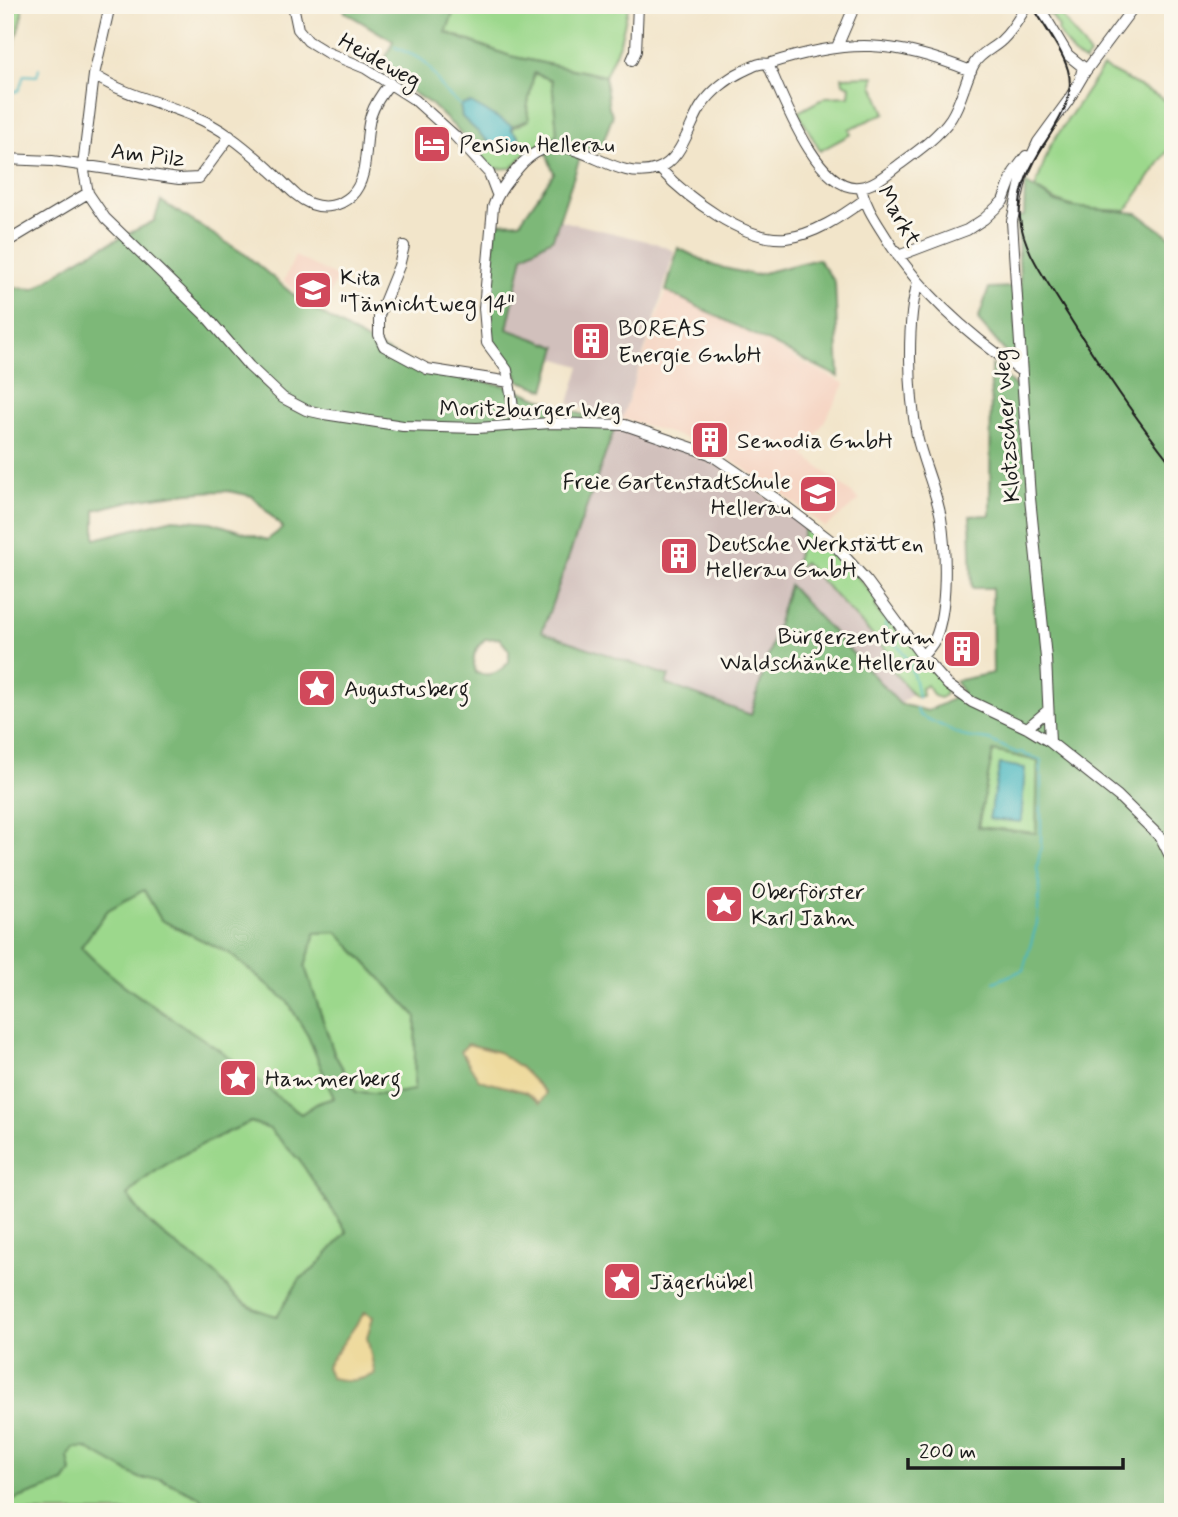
<svg xmlns="http://www.w3.org/2000/svg" width="1178" height="1517" font-family="Mynerve,sans-serif">
<style>
.built{fill:#f5d3c1}
.industrial{fill:#d1c0bc}
.green{fill:#9cd88c;stroke:#5c7a54;stroke-width:2}
.forest{fill:#7db878;stroke:#4c6a4a;stroke-width:2;fill-rule:evenodd}
.sand{fill:#eeda9e;stroke:#857b5d;stroke-width:2}
.water{fill:#48b7c0;stroke:#326a6e;stroke-width:2}
.lines{fill:none;stroke-linecap:round;stroke-linejoin:round}
.stream{stroke:#48b7c0;stroke-width:2}
.minor-casing{stroke:#3c3a36;stroke-width:12}
.minor{stroke:#fff;stroke-width:10}
.tram{stroke:#1c1c1c;stroke-width:2}
.labels{text-anchor:middle;stroke-width:6;stroke-linejoin:round;paint-order:stroke}
.street-label{font-size:23px;fill:#1c1c1c;stroke:#fbf7ec}
.poi-label{font-size:23px;fill:#1c1c1c;stroke:#fbf7ec;text-anchor:start}
</style>
<rect width="100%" height="100%" fill="#fbf7ec"/>
<filter id="ink" filterUnits="userSpaceOnUse"><feTurbulence type="fractalNoise" baseFrequency=".0143" numOctaves="2"/><feDisplacementMap in="SourceGraphic" scale="14" xChannelSelector="R" yChannelSelector="G"/><feConvolveMatrix kernelMatrix="1 2 1 2 8 2 1 2 1" color-interpolation-filters="sRGB"/></filter>
<filter id="wash" filterUnits="userSpaceOnUse"><feTurbulence type="fractalNoise" baseFrequency=".00686" numOctaves="4" result="noise"/><feDisplacementMap in="SourceGraphic" scale="28" xChannelSelector="R" yChannelSelector="G"/><feGaussianBlur stdDeviation="1.57" result="paint"/><feColorMatrix in="noise" values="0 0 0 0 0 0 0 0 0 0 0 0 0 0 0 0 0 1.4 0 .05"/><feComposite in="paint" operator="in"/></filter>
<g filter="url(#wash)">
<rect width="100%" height="100%" fill="#f2e5ca"/>
<!-- built -->
<path class="built" d="M295,256L337,277L323,312L303,299L284,281Z
M666,291L845,384L805,456L860,500L825,527L778,490L707,445L622,418Z"/>
<!-- industrial -->
<path class="industrial" d="M559,220L655,243L674,251L658,310L622,418L627,430L708,457L806,524L794,570L804,561L887,651L881,657L913,693L900,704L789,586L751,715L666,684L668,676L541,631L617,421L569,403L580,366L554,358L557,347L507,329L523,256L553,239Z"/>
<!-- green -->
<path class="green" d="M5,5H22V17L5,75Z
M456,5H629L620,42L605,76L510,56L446,32Z
M1042,5H1054L1090,55L1085,62L1073,54L1057,30L1059,28L1051,14L1048,15Z
M1103,67L1173,104V143L1126,211C1085,208 1070,212 1035,188L1050,146Z
M533,73L552,80L557,133L549,142L527,151L512,168L492,169L471,143L493,146L496,143L505,151L519,137L510,129L529,120L527,109Z
M874,76L873,85L885,113L849,129L851,134L820,151L798,112L826,97L849,96L850,86L843,83L842,77Z
M806,524L822,536L880,603L875,607L882,617L888,614L946,687L945,695L940,698L934,696L927,685L921,688L922,696L915,697L881,657L887,651L804,562L793,571Z
M993,751L1038,761L1036,833L978,827Z
M144,890L161,920L229,953L287,1001L308,1036L334,1098L318,1103L301,1114L102,970L81,947L108,910Z
M337,932L416,1016L414,1090L391,1094L356,1092L334,1053L305,967L315,933Z
M251,1122L270,1129L300,1161L347,1233L314,1269L300,1279L277,1317C258,1311 244,1305 230,1291C224,1284 219,1277 212,1271C181,1248 148,1229 128,1196C149,1168 217,1136 251,1122Z
M74,1448H87L141,1479H161L200,1497L211,1512H5V1503L64,1482L71,1472L68,1457Z"/>
<!-- forest -->
<path class="forest" d="M343,5H456L446,33L510,56L605,76L609,108L613,115L599,153L562,141L549,142L557,133L552,80L534,73L527,109L529,120L512,126L499,120L463,117L493,146L471,143L432,105L380,71L393,41L345,12Z
M561,149L581,155L553,238L523,256L507,329L557,347L545,390L520,381L511,364L496,346L489,329L495,223L520,222L554,173L546,153Z
M1025,183L1056,202L1072,207L1137,213L1173,239V1512H211L200,1497L161,1479H141L86,1448H74L68,1457L71,1472L64,1482L5,1503V287L34,289L82,257L154,221L161,201L246,255L302,302L371,343L427,371L507,386L615,427L542,632L669,676L666,684L751,715L789,585L900,704L928,711C937,706 956,699 962,691L955,681L993,673L992,588H972L970,516L990,515L991,364L1019,389L1022,319L1017,217L1024,216ZM228,491L252,496L283,528L267,540L211,522L173,519L95,539V510C141,497 180,492 228,491ZM499,638L509,650V662C499,673 491,677 476,673C471,657 474,650 485,639ZM993,751L1038,761L1036,833L978,827ZM144,890L161,920L229,953L287,1001L308,1036L334,1098L318,1103L301,1114C277,1098 256,1078 233,1060C182,1022 124,993 81,947L108,910ZM337,932L416,1016L414,1090L391,1094L356,1092L334,1053L305,967L315,933ZM251,1122L270,1129L300,1161L347,1232L314,1269L300,1279L277,1316C258,1311 244,1305 230,1291C224,1284 219,1276 212,1271C181,1248 147,1229 128,1195C149,1168 218,1136 251,1122Z
M678,248L715,266L755,275L818,259L835,282L839,377L666,291Z
M1014,287L1019,368L978,320L989,288Z"/>
<!-- sand -->
<path class="sand" d="M468,1044L498,1052L520,1067L546,1093L540,1103L525,1092L479,1080L461,1051Z
M365,1312L373,1317L367,1337L375,1374C359,1381 348,1382 331,1378L326,1367Z"/>
<!-- water -->
<path class="water" d="M471,103L512,126L511,129L519,137V142L509,151L496,144L493,146L462,117L460,105Z
M1000,764L1025,768L1021,822L989,819Z"/>
<g class="lines">
<!-- stream -->
<path class="stream" d="M395,47L421,59L429,67L445,92L460,105
M5,76L11,78L8,88L14,92L19,90L24,75L37,76L39,68
M5,80V81
M885,616L887,621L885,625L891,641C908,650 916,680 918,698
M916,708L919,715L966,737L989,740L1017,753L1022,752L1026,755L1041,760V846L1037,868L1040,884L1037,923L1023,970L994,982"/>
</g>
</g>
<g filter="url(#ink)">
<g class="lines">
<defs>
<path id="minor" d="M110,5L94,75L83,166L88,193L105,218L206,316L249,366L283,398L306,410L324,414L403,426L477,428L551,423L625,425L710,454L776,499L830,540L867,581L922,656L948,685L972,702L1027,728L1050,742L1118,796L1161,838L1173,862
M293,5L298,29L308,41L326,52L365,68L415,100L455,136L489,173L497,194
M1038,5L1068,55L1083,67L1081,75
M837,47L855,5
M632,60L636,51L638,5
M768,64C782,95 817,192 859,187C874,186 888,173 900,164C918,151 939,136 951,118C962,101 965,80 974,64C981,52 993,49 1002,40C1013,30 1019,18 1027,5
M94,75C137,103 187,105 229,136C243,146 257,158 270,170C283,181 294,197 311,204C325,209 340,206 351,196C371,177 363,139 371,115C375,103 382,93 390,83
M5,159L52,161L179,179L199,178L230,136
M660,169C687,197 744,242 786,238C814,235 842,216 864,200
M861,188C865,204 873,217 882,231C916,289 966,333 1021,371
M5,243L88,193
M404,246L399,266L379,315V335L384,346L427,369L510,382
M898,256L967,230L984,219L1003,201L1014,172L1026,156
M918,282C906,322 909,395 917,436C923,463 936,490 941,518C946,550 948,609 935,639C932,645 927,651 922,656
M516,425L507,370L487,343L484,308L493,207C498,192 508,180 519,167C565,113 608,187 657,169C682,161 689,124 702,105C712,91 728,78 743,71C752,67 759,62 768,64C848,38 894,40 971,71
M1027,728L1047,711
M1050,742L1046,658L1030,498L1012,221L1022,177L1038,142L1068,101L1085,72L1135,5"/>
</defs>
<!-- minor casing -->
<use href="#minor" class="minor-casing"/>
<!-- minor -->
<use href="#minor" class="minor"/>
<!-- tram -->
<path class="tram" d="M1032,5C1044,26 1061,47 1068,70C1082,120 1014,157 1020,218C1023,249 1045,278 1061,304C1096,360 1132,414 1173,466"/>
</g>
</g>
<!-- icons -->
<defs>
<symbol id="hotel-square" viewBox="-11 -11 22 22"><rect x="-9" y="-9" width="18" height="18" rx="4" fill="#d1495b" stroke="#fbf7ec"/><path d="M-6-4.5h1.5V1H6V5H4.5V3h-9V5H-6ZM-4 0a1.8 1.8 0 1 1 3.6 0ZM.5 0V-2.5h3Q6-2.5 6 0Z" fill="#fff"/></symbol>
<symbol id="school-square" viewBox="-11 -11 22 22"><rect x="-9" y="-9" width="18" height="18" rx="4" fill="#d1495b" stroke="#fbf7ec"/><path d="M0-5L7-2L0 1L-7-2ZM-4 1L0 2.5L4 1V4Q0 6-4 4Z" fill="#fff"/></symbol>
<symbol id="building-square" viewBox="-11 -11 22 22"><rect x="-9" y="-9" width="18" height="18" rx="4" fill="#d1495b" stroke="#fbf7ec"/><path d="M-4-6H4V6H1V3H-1V6H-4ZM-2.5-4.3h1.7v1.8h-1.7ZM.8-4.3h1.7v1.8H.8ZM-2.5-1h1.7V.8h-1.7ZM.8-1h1.7V.8H.8Z" fill="#fff"/></symbol>
<symbol id="sight-square" viewBox="-11 -11 22 22"><rect x="-9" y="-9" width="18" height="18" rx="4" fill="#d1495b" stroke="#fbf7ec"/><path d="M0-6L1.8-2.2L6-1.7L2.9 1.2L3.7 5.4L0 3.3L-3.7 5.4L-2.9 1.2L-6-1.7L-1.8-2.2Z" fill="#fff"/></symbol>
</defs>
<g fill-rule="evenodd">
<use href="#hotel-square" x="410" y="122" width="44" height="44"/>
<use href="#school-square" x="291" y="268" width="44" height="44"/>
<use href="#building-square" x="569" y="319" width="44" height="44"/>
<use href="#building-square" x="688" y="418" width="44" height="44"/>
<use href="#school-square" x="796" y="472" width="44" height="44"/>
<use href="#building-square" x="657" y="534" width="44" height="44"/>
<use href="#building-square" x="940" y="627" width="44" height="44"/>
<use href="#sight-square" x="295" y="666" width="44" height="44"/>
<use href="#sight-square" x="702" y="882" width="44" height="44"/>
<use href="#sight-square" x="216" y="1056" width="44" height="44"/>
<use href="#sight-square" x="600" y="1259" width="44" height="44"/>
</g>
<g class="labels">
<!-- street labels -->
<g class="street-label">
<text transform="translate(380 60) rotate(29)" y="8">Heideweg</text>
<text transform="translate(148 154) rotate(6)" y="8">Am Pilz</text>
<text transform="translate(900 216) rotate(61)" y="8">Markt</text>
<text x="530" y="416">Moritzburger Weg</text>
<text transform="translate(1006 426) rotate(-94)" y="8">Klotzscher Weg</text>
</g>
<!-- poi labels -->
<g class="poi-label">
<text x="459" y="152">Pension Hellerau</text>
<text x="340" y="285">Kita<tspan x="340" dy="26">"Tännichtweg 14"</tspan></text>
<text x="618" y="336">BOREAS<tspan x="618" dy="26">Energie GmbH</tspan></text>
<text x="737" y="448">Semodia GmbH</text>
<text x="791" y="489" text-anchor="end">Freie Gartenstadtschule<tspan x="791" dy="26">Hellerau</tspan></text>
<text x="706" y="551">Deutsche Werkstätten<tspan x="706" dy="26">Hellerau GmbH</tspan></text>
<text x="935" y="644" text-anchor="end">Bürgerzentrum<tspan x="935" dy="26">Waldschänke Hellerau</tspan></text>
<text x="344" y="696">Augustusberg</text>
<text x="751" y="899">Oberförster<tspan x="751" dy="26">Karl Jahn</tspan></text>
<text x="265" y="1086">Hammerberg</text>
<text x="649" y="1289">Jägerhübel</text>
</g>
</g>
<!-- margin -->
<rect width="1178" height="1517" fill="none" stroke="#fbf7ec" stroke-width="28"/>
<!-- scale -->
<path d="M908 1458v10h215v-10" fill="none" stroke="#1c1c1c" stroke-width="3.5"/>
<text x="919" y="1458" font-size="21" fill="#1c1c1c" stroke="#fbf7ec" stroke-width="5" paint-order="stroke">200 m</text>
</svg>
